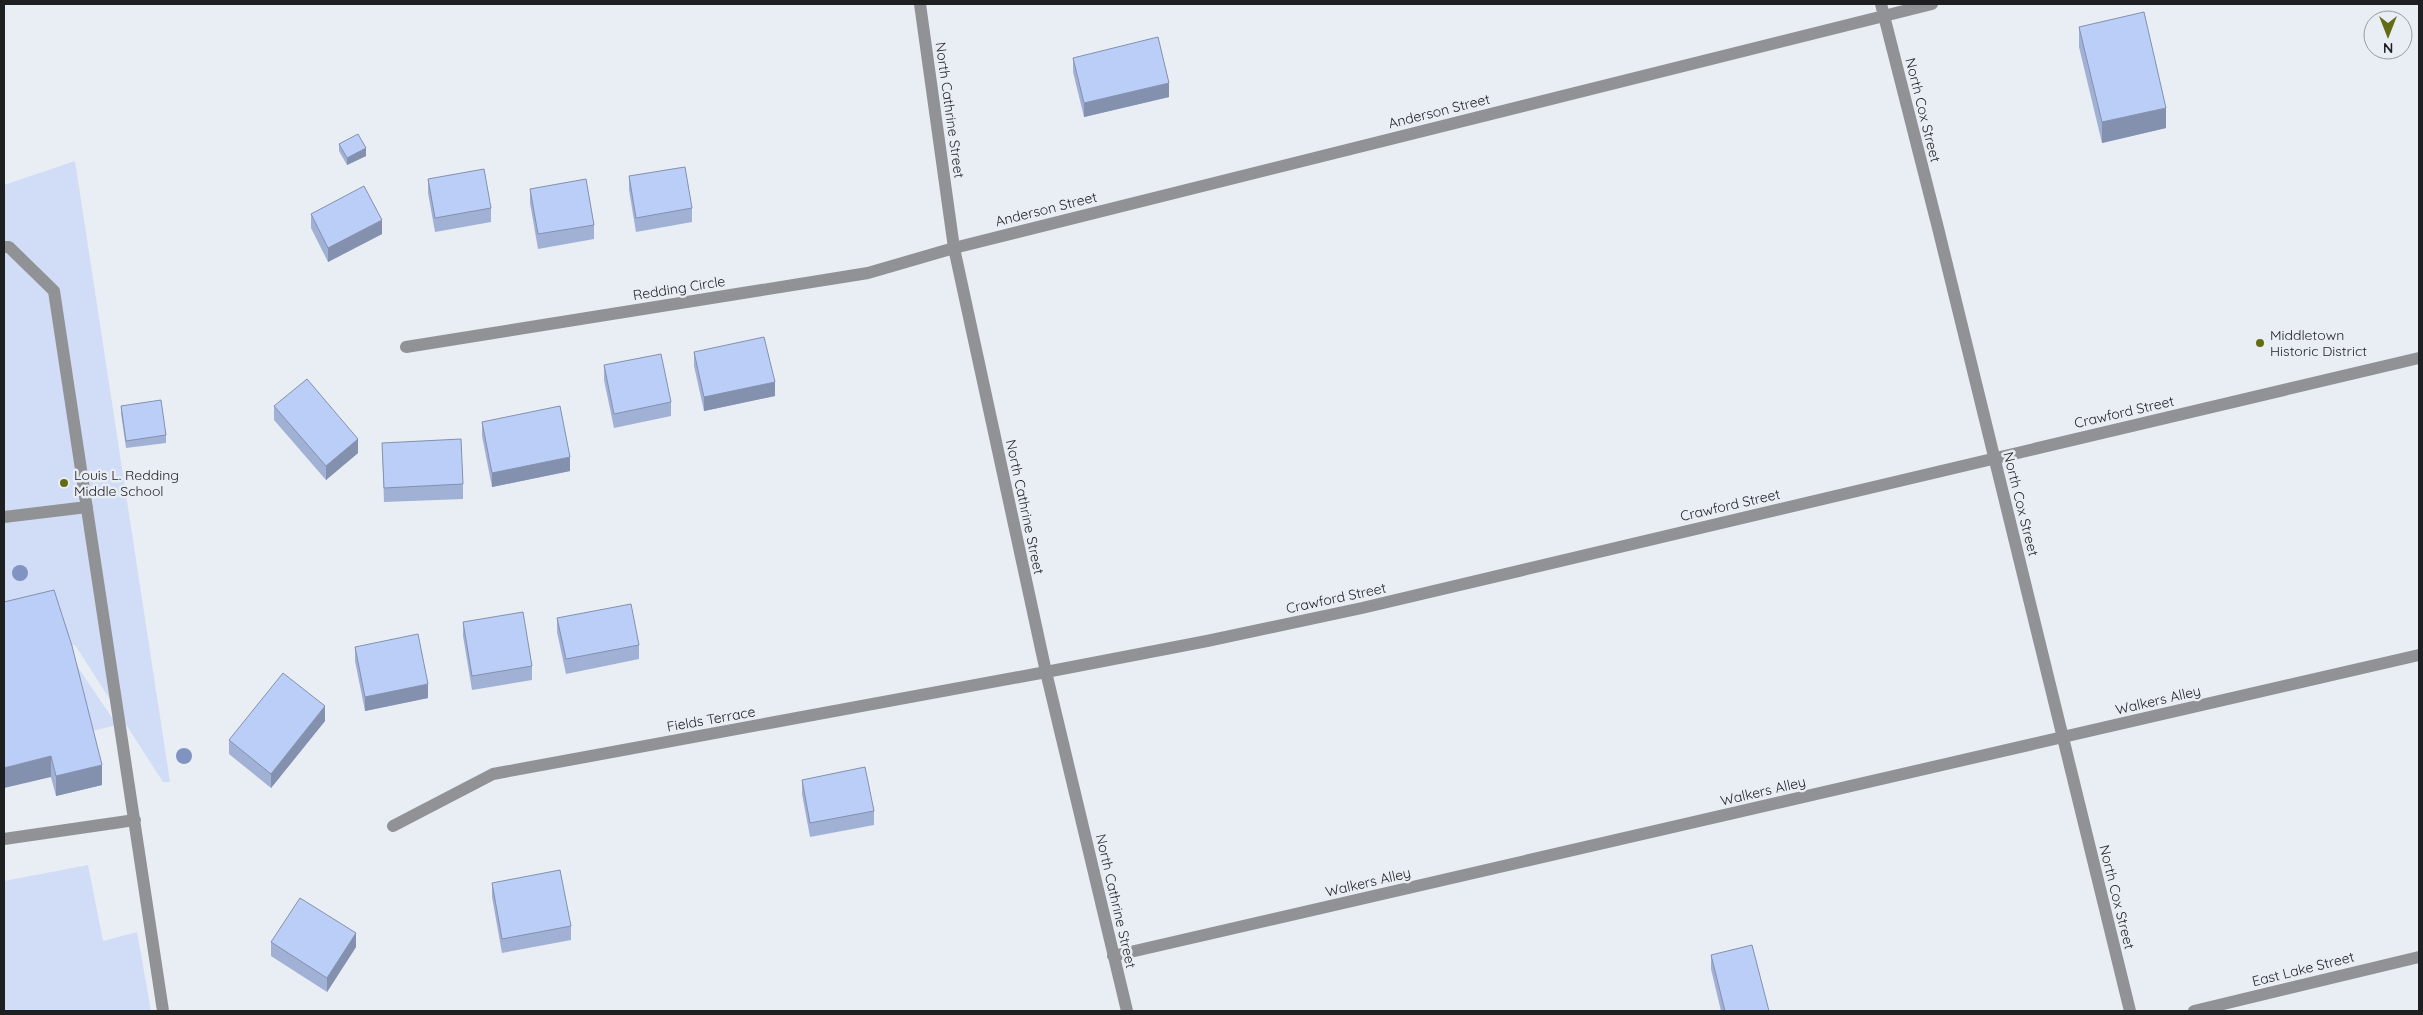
<svg xmlns="http://www.w3.org/2000/svg" width="2423" height="1015" font-family="Quicksand,sans-serif">
<style>
.green{fill:#d1ddf6}
.lines{fill:none;stroke-linecap:round;stroke-linejoin:round}
.minor{stroke:#919295;stroke-width:12}
.tree{fill:#8093c1}
.wall{fill:#a1b1d5}
.shaded-wall{fill:#8390ae}
.building{fill:#bbcef8;stroke:#8390ae}
.poi-dot{fill:#636c12;stroke:#e9edf4;stroke-width:2}
.labels{text-anchor:middle;stroke-width:5;stroke-linejoin:round;paint-order:stroke}
.street-label{font-size:14px;fill:#1e1f21;stroke:#e9edf4}
.poi-label{font-size:14px;fill:#1e1f21;stroke:#e9edf4;text-anchor:start}
</style>
<rect width="100%" height="100%" fill="#e9edf4"/>
<!-- green -->
<path class="green" d="M75,161L170,782H163L75,645L64,647L4,622V185Z
M77,666L117,725L88,732Z
M88,865L103,941L137,932L151,1011H4V881Z"/>
<g class="lines">
<!-- minor -->
<path class="minor" d="M920,4L954,248L1046,672L1127,1011
M1881,4L1938,228L2130,1011
M4,247H9L54,291L163,1011
M406,347L868,273L954,248L1932,4
M4,517L87,507
M393,826L493,774L1046,672L1207,641L1362,608L2419,358
M4,839L135,820
M1113,956L2419,655
M2194,1011L2419,957"/>
</g>
<!-- trees -->
<g class="tree">
<circle cx="20" cy="573" r="8"/>
<circle cx="184" cy="756" r="8"/>
</g>
<!-- wall -->
<path class="wall" d="M2079,27L2166,128L2102,143L2079,47Z
M1073,58L1169,97L1084,117L1073,72Z
M339,144L366,156L347,165L339,151Z
M629,176L692,208V222L636,232L629,190Z
M428,179L491,208V222L435,232L428,193Z
M530,189L594,225V239L538,249L530,203Z
M311,214L382,234L328,262L311,228Z
M694,352L775,396L704,411L694,366Z
M604,365L671,402V416L614,428L604,380Z
M121,406L166,435V443L126,448L121,413Z
M274,406L358,453L326,480L274,420Z
M482,422L570,471L492,487L482,436Z
M382,443L463,484V499L384,502Z
M4,602L102,785L56,796Z
M557,618L639,645V659L566,674L557,632Z
M463,622L532,666V680L472,690L463,636Z
M355,647L428,698L365,711L355,661Z
M325,721L271,788L229,754V740Z
M802,780L874,811V825L810,837L802,794Z
M492,883L571,926V940L502,953L492,897Z
M271,942L356,947L327,992L271,956Z
M1711,955L1769,1011H1721L1711,969Z"/>
<!-- shaded-wall -->
<path class="shaded-wall" d="M1169,83V97L1084,117V103Z
M2166,108V128L2102,143V122Z
M366,148V156L347,165V158Z
M382,220V234L328,262V248Z
M775,382V396L704,411V397Z
M358,439V453L326,480V466Z
M570,457V471L492,487V473Z
M428,684V698L365,711V697Z
M325,706V721L271,788V774Z
M51,756V777L4,788V768Z
M102,765V785L56,796V776Z
M356,933V947L327,992V978Z"/>
<!-- building -->
<path class="building" d="M2144,12L2166,108L2102,122L2079,27Z
M1158,37L1169,83L1084,103L1073,58Z
M358,134L366,148L347,158L339,144Z
M685,167L692,208L636,218L629,176Z
M484,169L491,208L435,218L428,179Z
M586,179L594,225L538,234L530,189Z
M364,186L382,220L328,248L311,214Z
M764,337L775,382L704,397L694,352Z
M661,354L671,402L614,414L604,365Z
M307,379L358,439L326,466L274,406Z
M161,400L166,435L126,441L121,406Z
M560,406L570,457L492,473L482,422Z
M461,439L463,484L384,488L382,443Z
M54,590L72,646L102,765L56,776L51,756L4,768V602Z
M631,604L639,645L566,659L557,618Z
M523,612L532,666L472,676L463,622Z
M418,634L428,684L365,697L355,647Z
M283,673L325,706L271,774L229,740Z
M865,767L874,811L810,823L802,780Z
M560,870L571,926L502,939L492,883Z
M300,898L356,933L327,978L271,942Z
M1752,945L1769,1011H1725L1711,955Z"/>
<!-- markers -->
<g class="poi-dot">
<circle cx="2260" cy="343" r="5"/>
<circle cx="64" cy="483" r="5"/>
</g>
<g class="labels">
<!-- street labels -->
<g class="street-label">
<text transform="translate(950 110) rotate(82)" y="5">North Cathrine Street</text>
<text transform="translate(1923 110) rotate(76)" y="5">North Cox Street</text>
<text transform="translate(1439 111) rotate(-14)" y="5">Anderson Street</text>
<text transform="translate(1046 209) rotate(-14)" y="5">Anderson Street</text>
<text transform="translate(679 288) rotate(-9)" y="5">Redding Circle</text>
<text transform="translate(2124 412) rotate(-13)" y="5">Crawford Street</text>
<text transform="translate(2021 504) rotate(76)" y="5">North Cox Street</text>
<text transform="translate(1730 505) rotate(-13)" y="5">Crawford Street</text>
<text transform="translate(1025 507) rotate(78)" y="5">North Cathrine Street</text>
<text transform="translate(1336 598) rotate(-12)" y="5">Crawford Street</text>
<text transform="translate(2158 700) rotate(-13)" y="5">Walkers Alley</text>
<text transform="translate(711 719) rotate(-10)" y="5">Fields Terrace</text>
<text transform="translate(1763 791) rotate(-13)" y="5">Walkers Alley</text>
<text transform="translate(1368 882) rotate(-13)" y="5">Walkers Alley</text>
<text transform="translate(2117 897) rotate(76)" y="5">North Cox Street</text>
<text transform="translate(1116 901) rotate(77)" y="5">North Cathrine Street</text>
<text transform="translate(2303 969) rotate(-14)" y="5">East Lake Street</text>
</g>
<!-- poi labels -->
<g class="poi-label">
<text x="2270" y="340">Middletown<tspan x="2270" dy="16">Historic District</tspan></text>
<text x="74" y="480">Louis L. Redding<tspan x="74" dy="16">Middle School</tspan></text>
</g>
</g>
<!-- border -->
<rect width="2423" height="1015" fill="none" stroke="#1e1f21" stroke-width="10"/>
<!-- north arrow -->
<g transform="translate(2388 35) rotate(180)"><circle r="24" fill="#e9edf4" stroke="#989ba0"/>
<path d="M0-4L9 19L0 12L-9 19Z" fill="#636c12"/>
<text y="-8" font-size="14" font-weight="bold" text-anchor="middle" fill="#1e1f21">N</text>
</g>
</svg>
